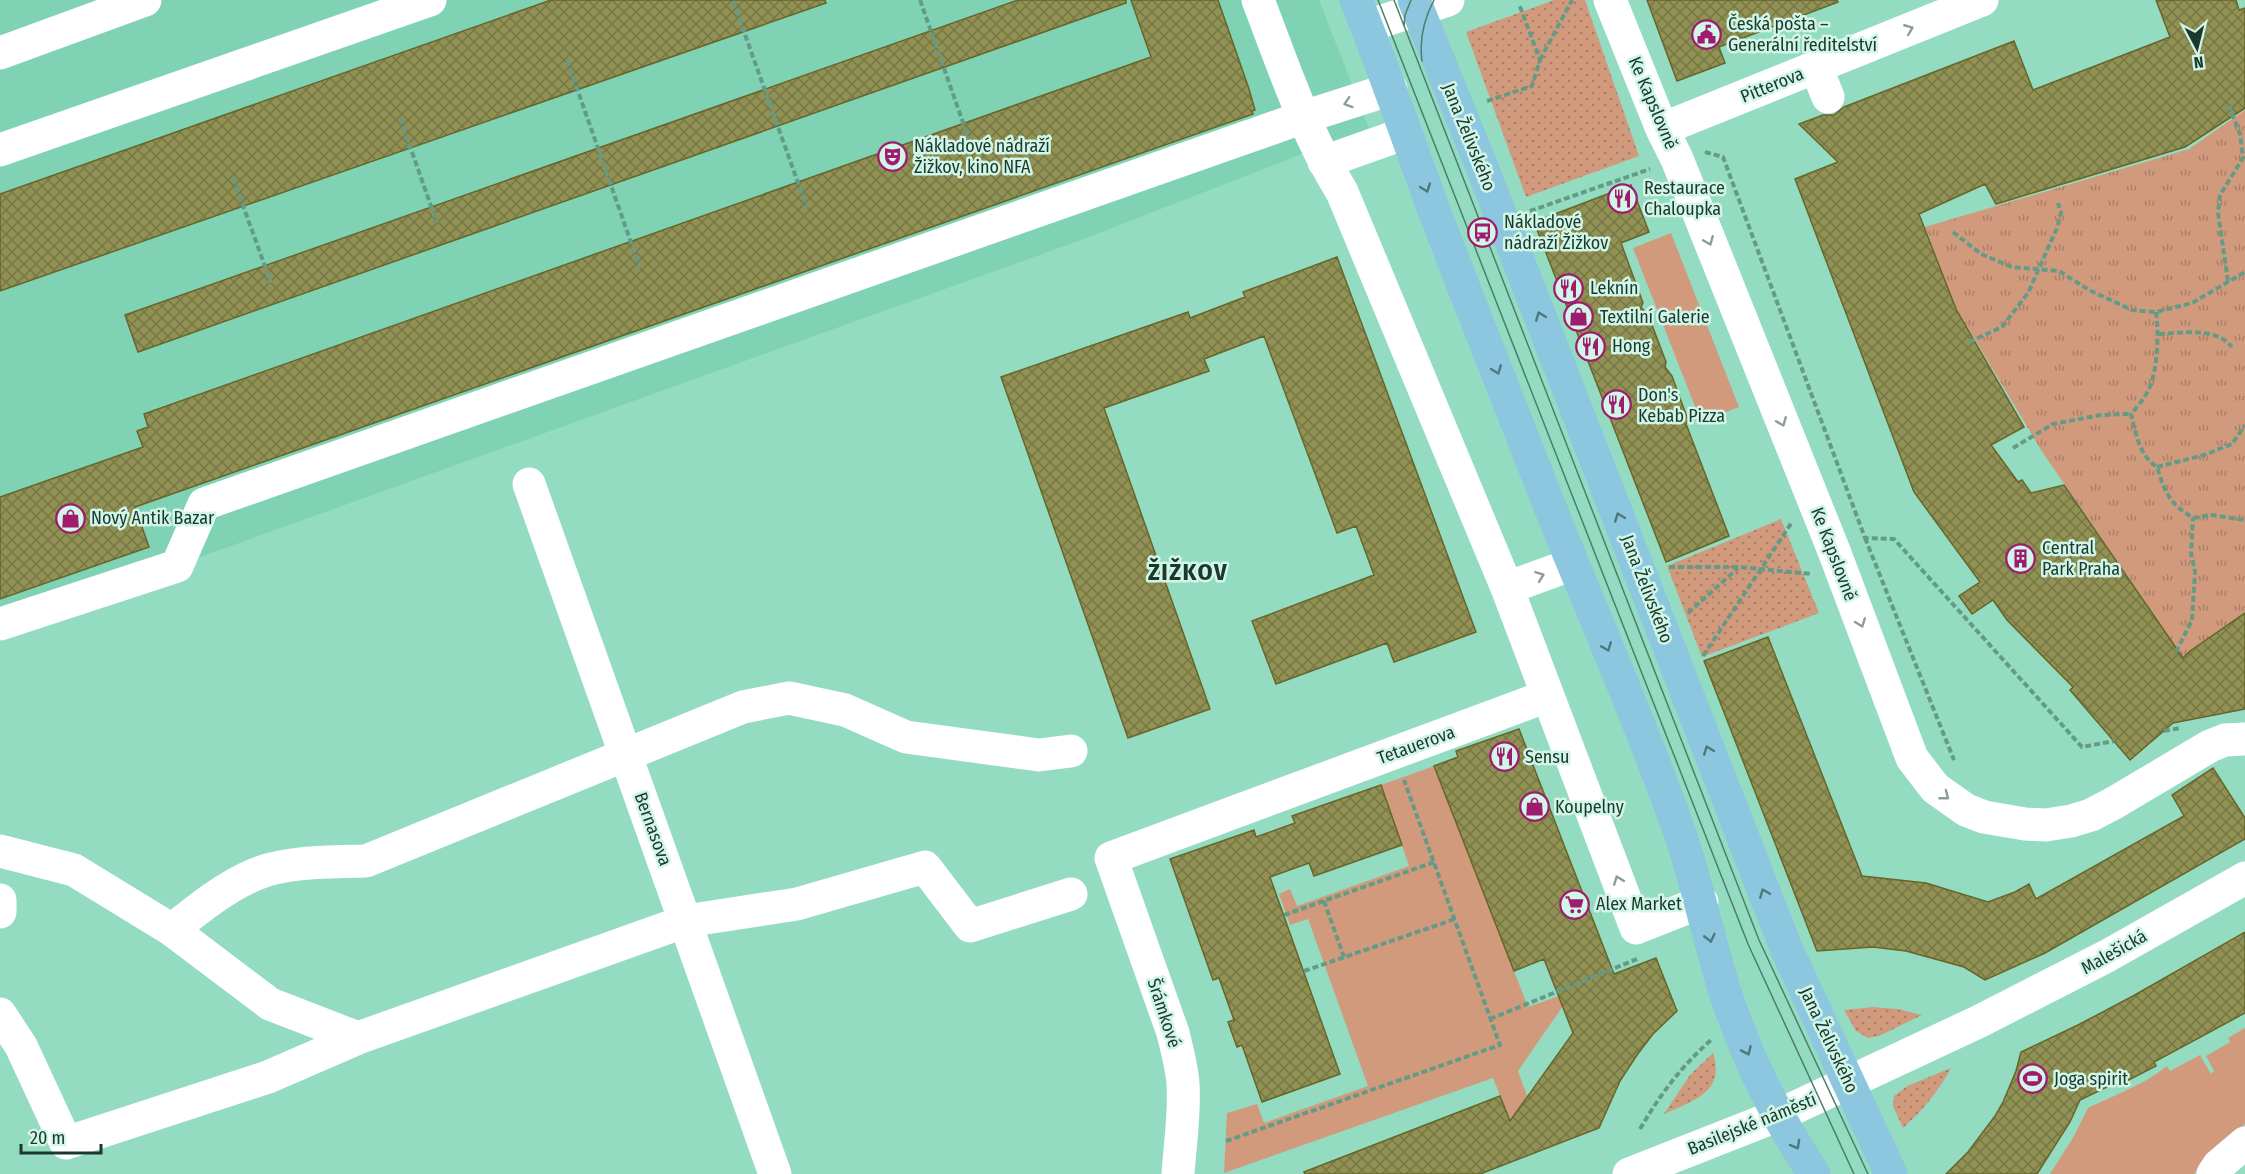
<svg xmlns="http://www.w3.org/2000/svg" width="2245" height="1174" font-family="'Fira Sans Condensed',sans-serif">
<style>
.built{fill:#7fd2b4}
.grass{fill:url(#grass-dots)}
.park{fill:url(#park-tufts)}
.garden{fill:#d29a7d}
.building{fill:url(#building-cross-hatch);stroke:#666629;stroke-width:1.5}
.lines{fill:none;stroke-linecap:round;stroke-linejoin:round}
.path{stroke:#639b86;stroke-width:4;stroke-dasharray:6 3;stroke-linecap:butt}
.minor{stroke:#fff;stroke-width:33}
.major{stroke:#8cc7df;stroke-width:33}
.tram{stroke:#4d7d6b;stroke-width:1.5}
.oneway{stroke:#8c9c96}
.oneway2{stroke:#4d787d}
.labels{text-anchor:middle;stroke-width:5;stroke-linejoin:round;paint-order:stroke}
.poi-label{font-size:18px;fill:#1a382d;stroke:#d1f5e6;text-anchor:start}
.street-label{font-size:18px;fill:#1a382d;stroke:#d1f5e6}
.district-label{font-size:24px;font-weight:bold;letter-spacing:1.5px;fill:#1a382d;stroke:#d1f5e6}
</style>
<defs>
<pattern id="grass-dots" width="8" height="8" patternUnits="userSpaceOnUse" patternTransform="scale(1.5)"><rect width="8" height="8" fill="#d29a7d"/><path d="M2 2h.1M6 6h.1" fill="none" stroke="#aa7f67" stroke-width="1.8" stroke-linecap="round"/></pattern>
<pattern id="park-tufts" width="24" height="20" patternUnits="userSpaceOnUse" patternTransform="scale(1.5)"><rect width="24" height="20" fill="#d29a7d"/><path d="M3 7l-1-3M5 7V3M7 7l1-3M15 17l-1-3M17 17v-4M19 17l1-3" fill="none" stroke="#aa7f67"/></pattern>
<pattern id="building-cross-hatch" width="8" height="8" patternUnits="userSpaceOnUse" patternTransform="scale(1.5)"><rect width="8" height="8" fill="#919154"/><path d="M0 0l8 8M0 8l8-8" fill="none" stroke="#767746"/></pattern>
</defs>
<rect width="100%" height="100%" fill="#94dcc1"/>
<!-- built -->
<path class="built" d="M0,0H1319L1369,128L1081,240L0,629Z"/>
<!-- grass -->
<path class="grass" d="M1554,0H1585L1639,156L1526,197L1466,32Z
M1781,519L1819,613L1702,657L1667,566Z
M1873,1007L1898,1009L1922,1015L1879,1036L1868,1038L1856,1031L1844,1010Z
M1713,1053C1726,1093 1692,1101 1664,1114L1690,1075Z
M1951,1068C1938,1092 1923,1110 1903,1128L1893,1106L1894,1096L1907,1086Z"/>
<!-- park -->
<path class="park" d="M2245,110V612L2183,657L2043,453L1956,308L1925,227L2189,149Z"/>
<!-- garden -->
<path class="garden" d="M1671,233L1739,407L1701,422L1633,248Z
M1434,766L1528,1007L1559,996L1563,1006L1518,1071L1534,1115L1511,1123L1493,1078L1224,1173L1227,1113L1257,1104L1264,1123L1368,1086L1308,919L1290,925L1279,894L1290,889L1297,906L1409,866L1381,785Z
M2245,1028V1124L2209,1153L2194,1174H2050L2074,1136L2088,1108C2114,1095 2144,1085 2167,1066L2170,1071L2200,1055L2211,1074L2214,1071L2206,1056L2230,1042L2228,1038Z"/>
<!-- building -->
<path class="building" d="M551,0H825L826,3L0,291V194Z
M1018,0H1126V3L138,352L125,315Z
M1131,0H1218L1249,89L1255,110L1252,111L1253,114L135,507L149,547L0,599V497L143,447L137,431L148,427L144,414L1151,57Z
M1647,0H1837L1838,2L1719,47L1725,63L1677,81Z
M2156,0H2236L2239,10L2245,8V108L2185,147L1996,204L1985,184L1919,214L1956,309L2024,427L1991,445L2018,482L2022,480L2031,493L2064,485L2183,658L2190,651L2245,613V709L2173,723L2130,760L2070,690L2073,687L2007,620L1993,600L1972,614L1959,596L1980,582L1914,492L1795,179L1838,162L1799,124L1823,115H1834L1844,107L2014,41L2033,90L2170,37Z
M1631,185L1649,232L1621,243L1643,303L1641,307L1649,317L1666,362L1665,367L1672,376L1688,420L1686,424L1729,536L1666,562L1534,222Z
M1337,257L1476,632L1394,662L1387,643L1276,684L1252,621L1374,575L1356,526L1337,533L1264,336L1204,359L1209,371L1104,408L1210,709L1128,738L1001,377L1188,312L1190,318L1245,297L1243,292Z
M1768,637L1862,876L1926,883L1988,902L2015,892L2029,884L2036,899L2184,816L2172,795L2213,768L2245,818V839L2045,953L1985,980L1964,967L1906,951L1873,947L1817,951L1704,661Z
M1519,729L1614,974L1656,958L1677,1011L1653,1034L1637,1055L1620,1081L1599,1128L1480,1174H1305L1304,1172L1500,1096L1510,1121L1573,1033L1544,959L1514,971L1434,766L1458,757L1456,751Z
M1381,785L1402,845L1314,876L1309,863L1270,877L1340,1074L1262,1102L1242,1045L1237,1047L1228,1022L1234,1020L1219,978L1213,980L1170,859L1254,830L1256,837L1295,823L1292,816Z
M2245,932V1013L2154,1062L2156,1066L2117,1086L2115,1083L2080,1100L2070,1122L2037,1174H1946L1968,1152L1995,1116L2003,1102L2016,1071L2021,1052L2078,1025L2133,996Z"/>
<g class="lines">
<!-- path -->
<path class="path" d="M920,0L973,151
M733,1L807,208
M567,60L640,268
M1540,60L1572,0
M1487,101L1532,86L1540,60L1519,4
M400,118L437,223
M1705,152L1723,157L1865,538L1894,539L2082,747L2114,741
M233,178L271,283
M1530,211L1650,169
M1953,232L1981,254L2012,267L2059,271L2089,290L2132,310L2156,312L2192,303L2245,272
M2228,281L2218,213L2220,195L2243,158L2240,134L2229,106
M2156,312C2159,333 2158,371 2148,391C2144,399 2137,407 2131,414C2136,434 2139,455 2157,467C2165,493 2169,503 2193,518L2211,515L2245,520
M2159,334C2178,333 2203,329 2221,338C2225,340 2229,344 2232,347
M1969,342L2002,327L2028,293L2057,228L2061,213L2058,203
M2013,448L2053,424L2101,415L2131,414
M2157,467L2204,455L2232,444L2245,425
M1865,538L1954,760
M1669,567H1739L1812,574
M1688,613L1738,568
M2176,652L2192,620L2195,572L2191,553L2193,518
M1703,656L1792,522
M2164,731L2180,728
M1324,901L1344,957
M1284,915L1434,862
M1304,971L1455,919
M1490,1019L1637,959
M1640,1129C1661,1093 1681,1067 1712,1039
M1226,1141L1500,1045L1404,780"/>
<!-- minor -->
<path class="minor" d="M1258,0C1283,65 1305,132 1342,192L1507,588L1636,928L1702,902
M1610,0L1662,129L1677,159L1834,551L1912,758L1935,788L1966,810L1984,817L2025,824L2046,825L2071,821L2091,815L2114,803L2210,746L2225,740L2245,739
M1367,26L1448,0
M0,53L145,0
M1816,67L1828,97
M1662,129L1982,0
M0,150L430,0
M1324,162L1406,133
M529,484L775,1174
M1507,588L1573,564
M0,624L177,566L204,504L1304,117L1391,89
M0,851L74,870L172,930C198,909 225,887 256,874C288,861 333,862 366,861L743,707L789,698L845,710L906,737L1039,755L1071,751
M0,900V912
M172,930L270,1004L358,1038
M0,1014L21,1046L66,1143L268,1077L358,1038L686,921L797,904L925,867L970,926L1071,894
M1178,1174C1180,1144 1185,1114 1183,1084C1182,1067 1177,1050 1173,1033L1111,858L1547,696
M1629,1174L1779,1115L1980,1021L2107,956L2245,878
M2213,1174L2219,1165L2245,1143"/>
<!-- major -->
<path class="major" d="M1356,0C1384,69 1408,139 1433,208C1467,297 1503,386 1537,474C1582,590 1634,704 1676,822C1697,879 1708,940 1727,998C1748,1060 1778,1120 1814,1174
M1414,0L1478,157L1786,948L1891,1174"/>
<!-- tram -->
<path class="tram" d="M1378,0L1748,944L1854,1174
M1394,0L1759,940L1868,1174
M1404,26L1405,15L1411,0
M1422,61C1419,39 1424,19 1434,0"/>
</g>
<!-- one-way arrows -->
<defs><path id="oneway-chevron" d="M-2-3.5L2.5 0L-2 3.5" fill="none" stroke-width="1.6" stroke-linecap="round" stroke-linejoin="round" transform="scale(1.5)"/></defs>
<g class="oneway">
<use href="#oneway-chevron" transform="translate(1909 29) rotate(-22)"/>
<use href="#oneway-chevron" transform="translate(1348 103) rotate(162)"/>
<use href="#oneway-chevron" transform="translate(1709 241) rotate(68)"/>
<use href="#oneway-chevron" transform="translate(1782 422) rotate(68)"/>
<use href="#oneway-chevron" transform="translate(1540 576) rotate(-20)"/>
<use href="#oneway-chevron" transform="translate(1861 623) rotate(69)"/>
<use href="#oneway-chevron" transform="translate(1945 796) rotate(38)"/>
<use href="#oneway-chevron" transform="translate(1618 880) rotate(-111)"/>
</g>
<g class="oneway2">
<use href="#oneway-chevron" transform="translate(1426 188) rotate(70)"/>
<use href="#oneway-chevron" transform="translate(1540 316) rotate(-111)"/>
<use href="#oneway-chevron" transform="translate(1497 370) rotate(69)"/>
<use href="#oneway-chevron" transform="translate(1619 517) rotate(-111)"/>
<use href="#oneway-chevron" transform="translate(1607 647) rotate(68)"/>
<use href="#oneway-chevron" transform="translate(1708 750) rotate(-111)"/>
<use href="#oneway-chevron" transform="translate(1764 893) rotate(-112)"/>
<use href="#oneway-chevron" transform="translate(1710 938) rotate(77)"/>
<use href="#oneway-chevron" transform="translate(1747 1051) rotate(66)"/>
<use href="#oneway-chevron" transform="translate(1796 1145) rotate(61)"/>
</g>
<!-- icons -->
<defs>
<symbol id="civic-ring" viewBox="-11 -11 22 22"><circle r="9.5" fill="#d1f5e6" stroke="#9e1b6d" stroke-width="1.5"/><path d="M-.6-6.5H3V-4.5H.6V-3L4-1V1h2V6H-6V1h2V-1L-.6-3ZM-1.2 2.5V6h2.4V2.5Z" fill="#9e1b6d"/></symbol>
<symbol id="theatre-ring" viewBox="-11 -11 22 22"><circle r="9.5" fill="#d1f5e6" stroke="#9e1b6d" stroke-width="1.5"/><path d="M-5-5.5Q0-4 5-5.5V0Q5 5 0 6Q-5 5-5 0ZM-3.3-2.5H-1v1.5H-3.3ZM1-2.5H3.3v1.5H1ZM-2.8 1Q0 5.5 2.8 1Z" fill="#9e1b6d"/></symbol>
<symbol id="restaurant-ring" viewBox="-11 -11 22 22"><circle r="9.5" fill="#d1f5e6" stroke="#9e1b6d" stroke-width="1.5"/><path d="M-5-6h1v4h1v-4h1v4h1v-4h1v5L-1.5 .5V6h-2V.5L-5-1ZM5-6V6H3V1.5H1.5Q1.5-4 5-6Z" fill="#9e1b6d"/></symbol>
<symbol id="bus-ring" viewBox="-11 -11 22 22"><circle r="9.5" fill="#d1f5e6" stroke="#9e1b6d" stroke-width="1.5"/><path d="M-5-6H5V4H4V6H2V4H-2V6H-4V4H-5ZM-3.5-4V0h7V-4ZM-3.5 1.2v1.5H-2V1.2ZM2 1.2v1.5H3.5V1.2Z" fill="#9e1b6d"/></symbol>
<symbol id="shop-ring" viewBox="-11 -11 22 22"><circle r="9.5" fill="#d1f5e6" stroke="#9e1b6d" stroke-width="1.5"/><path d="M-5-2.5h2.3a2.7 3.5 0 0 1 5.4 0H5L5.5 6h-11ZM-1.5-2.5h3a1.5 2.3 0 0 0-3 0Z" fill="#9e1b6d"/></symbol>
<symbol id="building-ring" viewBox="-11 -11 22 22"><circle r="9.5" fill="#d1f5e6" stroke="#9e1b6d" stroke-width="1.5"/><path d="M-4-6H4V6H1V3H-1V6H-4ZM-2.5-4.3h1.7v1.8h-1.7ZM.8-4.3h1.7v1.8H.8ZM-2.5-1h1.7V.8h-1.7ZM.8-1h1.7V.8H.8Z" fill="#9e1b6d"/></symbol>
<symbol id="supermarket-ring" viewBox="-11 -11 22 22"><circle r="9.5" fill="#d1f5e6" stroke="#9e1b6d" stroke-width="1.5"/><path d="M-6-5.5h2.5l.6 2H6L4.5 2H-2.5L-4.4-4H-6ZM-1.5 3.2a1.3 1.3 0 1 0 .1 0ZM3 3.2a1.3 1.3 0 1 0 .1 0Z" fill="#9e1b6d"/></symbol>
<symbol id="stadium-ring" viewBox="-11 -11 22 22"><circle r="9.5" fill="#d1f5e6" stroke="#9e1b6d" stroke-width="1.5"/><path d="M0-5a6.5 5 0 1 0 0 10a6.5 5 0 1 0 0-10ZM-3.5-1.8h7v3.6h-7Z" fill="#9e1b6d"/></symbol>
</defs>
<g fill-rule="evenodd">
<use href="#civic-ring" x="1690" y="18" width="33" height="33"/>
<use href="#theatre-ring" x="876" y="140" width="33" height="33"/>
<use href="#restaurant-ring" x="1606" y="182" width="33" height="33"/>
<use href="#bus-ring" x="1466" y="216" width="33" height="33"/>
<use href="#restaurant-ring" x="1552" y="272" width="33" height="33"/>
<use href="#shop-ring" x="1562" y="300" width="33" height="33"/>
<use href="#restaurant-ring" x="1574" y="330" width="33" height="33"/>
<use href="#restaurant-ring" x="1600" y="388" width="33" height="33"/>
<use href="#shop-ring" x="54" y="502" width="33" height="33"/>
<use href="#building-ring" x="2004" y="542" width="33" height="33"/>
<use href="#restaurant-ring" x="1488" y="740" width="33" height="33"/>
<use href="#shop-ring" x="1518" y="790" width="33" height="33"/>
<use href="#supermarket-ring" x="1558" y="888" width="33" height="33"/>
<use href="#stadium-ring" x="2016" y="1062" width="33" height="33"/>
</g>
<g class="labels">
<!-- poi labels -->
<g class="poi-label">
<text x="1728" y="30">Česká pošta –<tspan x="1728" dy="21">Generální ředitelství</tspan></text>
<text x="914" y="152">Nákladové nádraží<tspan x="914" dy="21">Žižkov, kino NFA</tspan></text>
<text x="1644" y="194">Restaurace<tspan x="1644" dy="21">Chaloupka</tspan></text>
<text x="1504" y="228">Nákladové<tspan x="1504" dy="21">nádraží Žižkov</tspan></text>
<text x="1590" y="294">Leknín</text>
<text x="1600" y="323">Textilní Galerie</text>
<text x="1612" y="352">Hong</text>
<text x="1638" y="401">Don's<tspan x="1638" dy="21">Kebab Pizza</tspan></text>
<text x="91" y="524">Nový Antik Bazar</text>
<text x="2042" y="554">Central<tspan x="2042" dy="21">Park Praha</tspan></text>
<text x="1525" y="763">Sensu</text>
<text x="1555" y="813">Koupelny</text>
<text x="1596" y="910">Alex Market</text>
<text x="2054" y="1085">Joga spirit</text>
</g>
<!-- street labels -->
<g class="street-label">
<text transform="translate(1772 85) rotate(-22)" y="6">Pitterova</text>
<text transform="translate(1653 103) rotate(67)" y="6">Ke Kapslovně</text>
<text transform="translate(1469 137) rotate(68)" y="6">Jana Želivského</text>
<text transform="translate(1834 554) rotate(69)" y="6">Ke Kapslovně</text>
<text transform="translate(1647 589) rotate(69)" y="6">Jana Želivského</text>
<text transform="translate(1416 745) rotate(-20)" y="6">Tetauerova</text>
<text transform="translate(653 829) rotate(70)" y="6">Bernasova</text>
<text transform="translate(2114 952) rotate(-29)" y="6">Malešická</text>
<text transform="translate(1164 1013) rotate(72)" y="6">Šrámkové</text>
<text transform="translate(1829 1040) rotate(65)" y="6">Jana Želivského</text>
<text transform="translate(1752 1124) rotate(-22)" y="6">Basilejské náměstí</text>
</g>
<!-- district labels -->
<g class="district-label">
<text x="1188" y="580">ŽIŽKOV</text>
</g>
</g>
<!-- north arrow -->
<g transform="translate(2197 48) rotate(173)" stroke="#d1f5e6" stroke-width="4.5" paint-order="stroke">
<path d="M0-4.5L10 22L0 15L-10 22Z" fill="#1a382d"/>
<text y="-9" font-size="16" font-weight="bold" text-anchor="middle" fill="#1a382d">N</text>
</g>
<!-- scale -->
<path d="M21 1144v9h80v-9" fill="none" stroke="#1a382d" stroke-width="3"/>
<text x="30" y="1144" font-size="18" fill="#1a382d" stroke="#d1f5e6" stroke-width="4.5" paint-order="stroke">20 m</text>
</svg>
